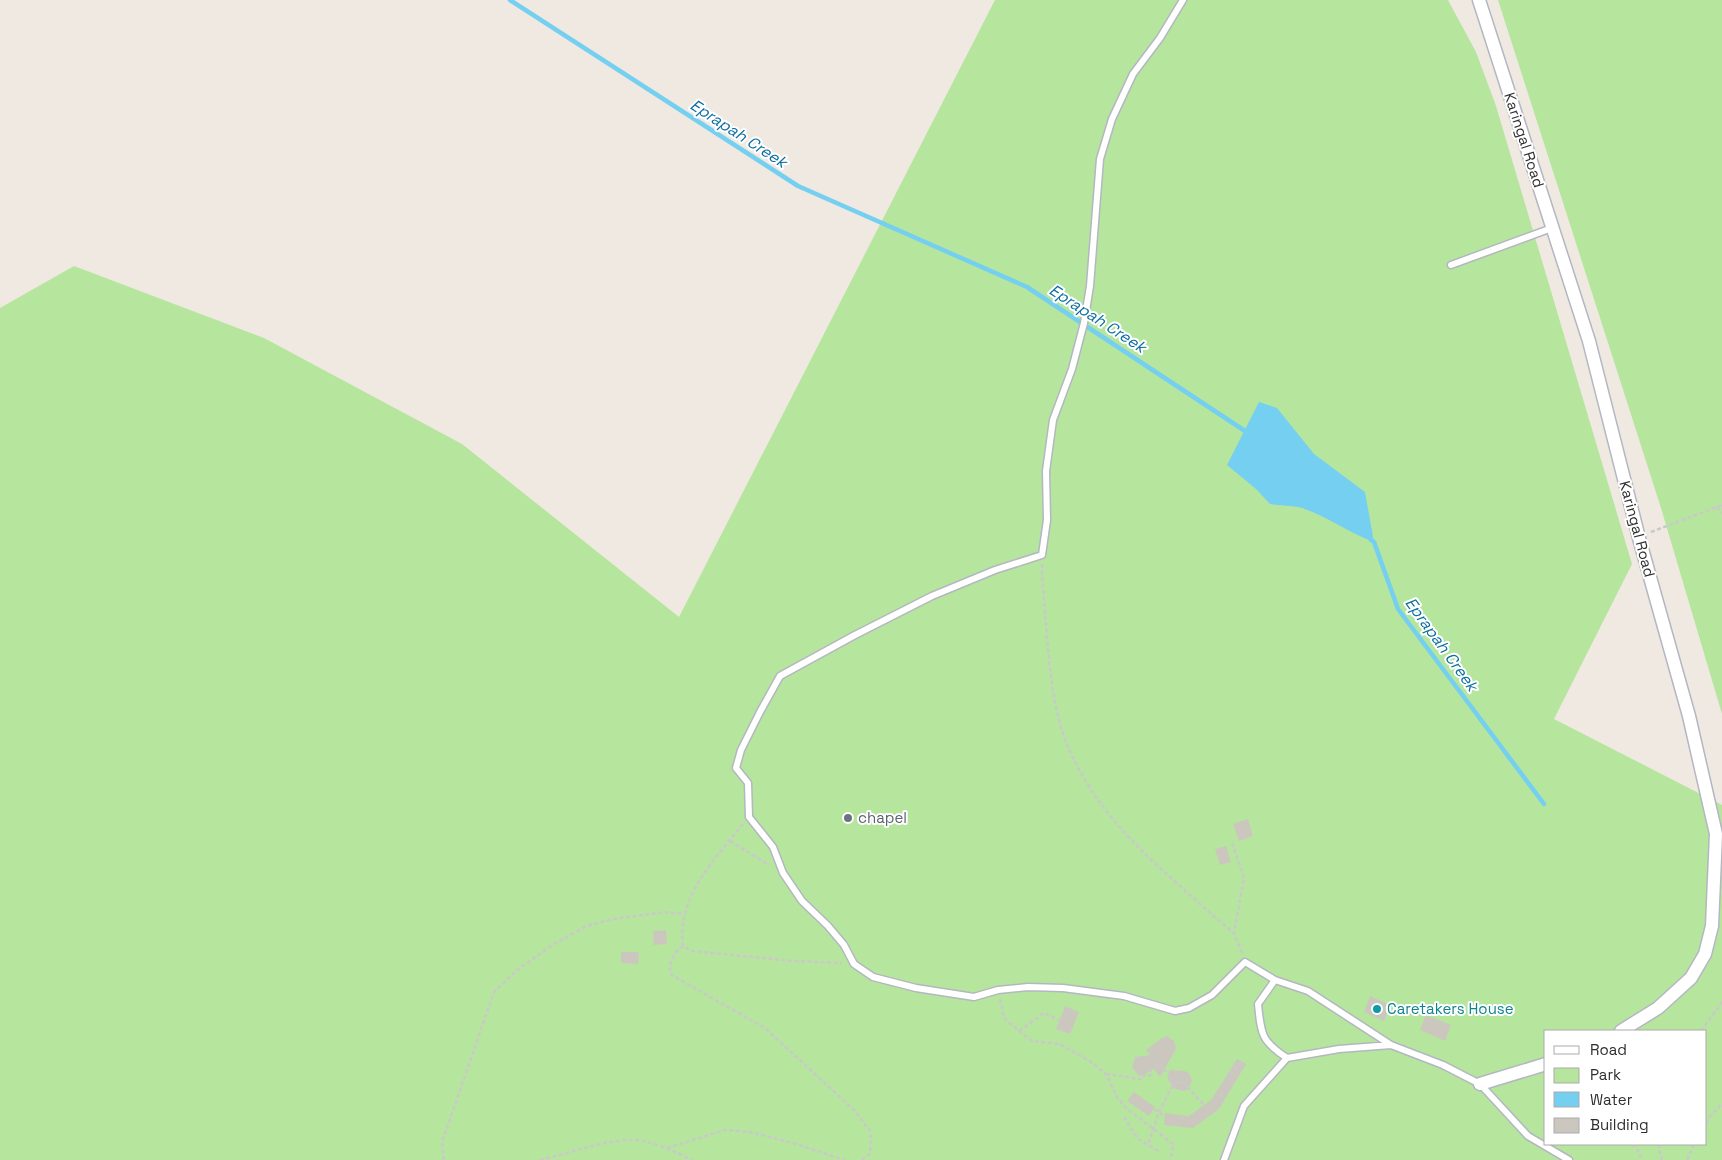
<svg xmlns="http://www.w3.org/2000/svg" width="1722" height="1160" font-family="'Space Grotesk',sans-serif">
<style>
.green{fill:#b6e59e;fill-rule:evenodd}
.water{fill:#75cff0}
.lines{fill:none;stroke-linecap:round;stroke-linejoin:round}
.stream{stroke:#75cff0;stroke-width:4.5}
.building{fill:#cbc7bf}
.service-casing{stroke:#b4b7c1;stroke-width:9}
.minor-casing{stroke:#b4b7c1;stroke-width:15}
.path{stroke:#c9c9c9;stroke-width:2.5;stroke-dasharray:4 2.5;stroke-linecap:butt}
.service{stroke:#fff;stroke-width:6}
.minor{stroke:#fff;stroke-width:12}
.worship-dot{fill:#6b7280;stroke:#fff;stroke-width:2}
.culture-dot{fill:#0f9aa8;stroke:#fff;stroke-width:2}
.labels{text-anchor:middle;stroke-width:4;stroke-linejoin:round;paint-order:stroke}
.street-label{font-size:15px;fill:#2e2e2e;stroke:#fff}
.worship-label{font-size:15px;fill:#5b616d;stroke:#fff;text-anchor:start}
.culture-label{font-size:15px;fill:#0d838f;stroke:#fff;text-anchor:start}
.water-label{font-size:16px;font-style:italic;fill:#0d6fa3;stroke:#fff}
</style>
<rect width="100%" height="100%" fill="#efe9e1"/>
<!-- green -->
<path class="green" d="M995,0H1448L1449,2L1476,52L1496,106L1632,564L1554,719L1722,805V1160H0V308L74,266L264,338L462,444L679,617ZM1546,1031H1706V1144H1546Z
M1498,0H1722V714L1661,508Z"/>
<!-- water -->
<path class="water" d="M1259,402L1277,408L1314,454L1365,492L1374,542C1349,533 1327,516 1302,508C1292,505 1280,506 1270,504L1256,489L1227,465Z"/>
<g class="lines">
<!-- stream -->
<path class="stream" d="M510,0L798,186L1027,287L1248,433
M1371,540L1374,542L1398,609L1544,804"/>
</g>
<!-- building -->
<path class="building" d="M1248,819L1253,836L1239,841L1233,824Z
M1226,846L1231,862L1220,865L1215,849Z
M666,930L667,944L654,945L653,931Z
M621,952H639L638,964L621,963Z
M1370,996L1390,1005L1384,1021L1364,1012Z
M1065,1006L1079,1012L1070,1034L1056,1029Z
M1426,1015L1451,1025L1445,1041L1420,1030Z
M1167,1036L1174,1041L1176,1049L1160,1077L1153,1068L1146,1074L1139,1076L1132,1067L1135,1057L1150,1055L1146,1050L1162,1038Z
M1237,1059L1246,1064L1219,1109L1193,1128L1164,1125L1165,1113L1189,1116L1211,1100Z
M1169,1070L1185,1071L1189,1073L1192,1081L1188,1089L1184,1091L1175,1089L1168,1080Z
M1134,1092L1155,1107L1149,1116L1127,1101Z"/>
<g class="lines">
<defs>
<path id="service" d="M1183,0L1160,38L1133,74L1112,119L1100,159L1090,286L1084,323L1072,369L1053,420L1046,471L1047,520L1042,555L995,570L932,596L855,635L780,676L760,712L741,750L736,768L748,783L749,817L773,847L783,873L802,901L828,926L844,945L854,964L873,977L916,988L974,997L998,990L1028,987L1063,988L1124,996L1175,1011L1189,1008L1212,995L1245,962L1275,980L1308,991L1391,1045
M1451,265L1552,228
M1275,980L1258,1004C1261,1034 1261,1041 1287,1058
M1224,1160L1244,1106L1287,1058L1339,1049L1391,1045L1443,1065L1480,1084L1528,1136L1569,1160"/>
<path id="minor" d="M1479,0L1589,341L1639,538L1689,716L1716,834L1712,926L1705,954L1691,978L1658,1008L1621,1031
M1480,1084L1546,1064"/>
</defs>
<!-- service casing -->
<use href="#service" class="service-casing"/>
<!-- minor casing -->
<use href="#minor" class="minor-casing"/>
<!-- path -->
<path class="path" d="M1717,507L1722,513
M1651,532L1722,505
M1042,564C1042,581 1044,597 1045,613C1049,661 1052,719 1075,762C1100,810 1131,842 1171,878C1192,897 1212,915 1234,933
M743,824C714,860 677,896 683,946L692,951L792,961L842,963
M730,841L769,865
M1232,843L1244,878L1234,933L1242,953
M683,946C672,954 670,961 670,974L765,1028L854,1110L871,1132L870,1154L861,1160
M1000,999L1004,1018L1019,1031L1032,1041L1060,1044L1091,1062L1106,1074L1117,1097L1126,1108L1173,1144L1171,1160
M1019,1031L1044,1013L1061,1021
M1701,1031L1722,1002
M1106,1074L1141,1079V1076L1151,1075V1069L1159,1063L1171,1078L1172,1087L1159,1112L1148,1145
M1229,1074L1243,1061
M1172,1087L1182,1081L1204,1105
M1154,1109L1165,1116
M1124,1117L1138,1139L1160,1152
M1706,1123L1710,1116L1722,1104
M1632,1144L1640,1153L1641,1160
M1658,1144L1662,1160
M667,1148L725,1130L750,1132L793,1143L844,1160
M444,1160L442,1142L494,992L517,970L557,942L587,926L613,919L665,912L684,914
M540,1160C571,1153 603,1140 634,1140C653,1141 676,1152 692,1160
M1687,1160L1694,1144"/>
<!-- service -->
<use href="#service" class="service"/>
<!-- minor -->
<use href="#minor" class="minor"/>
</g>
<!-- markers -->
<circle class="worship-dot" cx="848" cy="818" r="5"/>
<circle class="culture-dot" cx="1377" cy="1009" r="5"/>
<g class="labels">
<!-- street labels -->
<g class="street-label">
<text transform="translate(1524 140) rotate(72)" y="5">Karingal Road</text>
<text transform="translate(1637 529) rotate(75)" y="5">Karingal Road</text>
</g>
<!-- worship labels -->
<g class="worship-label">
<text x="858" y="823">chapel</text>
</g>
<!-- culture labels -->
<g class="culture-label">
<text x="1387" y="1014">Caretakers House</text>
</g>
<!-- water labels -->
<g class="water-label">
<text transform="translate(739 133) rotate(33)" y="6">Eprapah Creek</text>
<text transform="translate(1098 318) rotate(33)" y="6">Eprapah Creek</text>
<text transform="translate(1442 644) rotate(54)" y="6">Eprapah Creek</text>
</g>
</g>
<!-- legend -->
<rect x="1544" y="1030" width="162" height="115" fill="#ffffff" stroke="#ababab"/>
<rect x="1554" y="1046" width="25" height="8" fill="#ffffff" stroke="#ababab"/>
<text x="1590" y="1055" font-size="15" fill="#2e2e2e">Road</text>
<rect x="1554" y="1068" width="25" height="15" fill="#b6e59e" stroke="#ababab"/>
<text x="1590" y="1080" font-size="15" fill="#2e2e2e">Park</text>
<rect x="1554" y="1092" width="25" height="15" fill="#75cff0" stroke="#ababab"/>
<text x="1590" y="1105" font-size="15" fill="#2e2e2e">Water</text>
<rect x="1554" y="1118" width="25" height="15" fill="#cbc7bf" stroke="#ababab"/>
<text x="1590" y="1130" font-size="15" fill="#2e2e2e">Building</text>
</svg>
